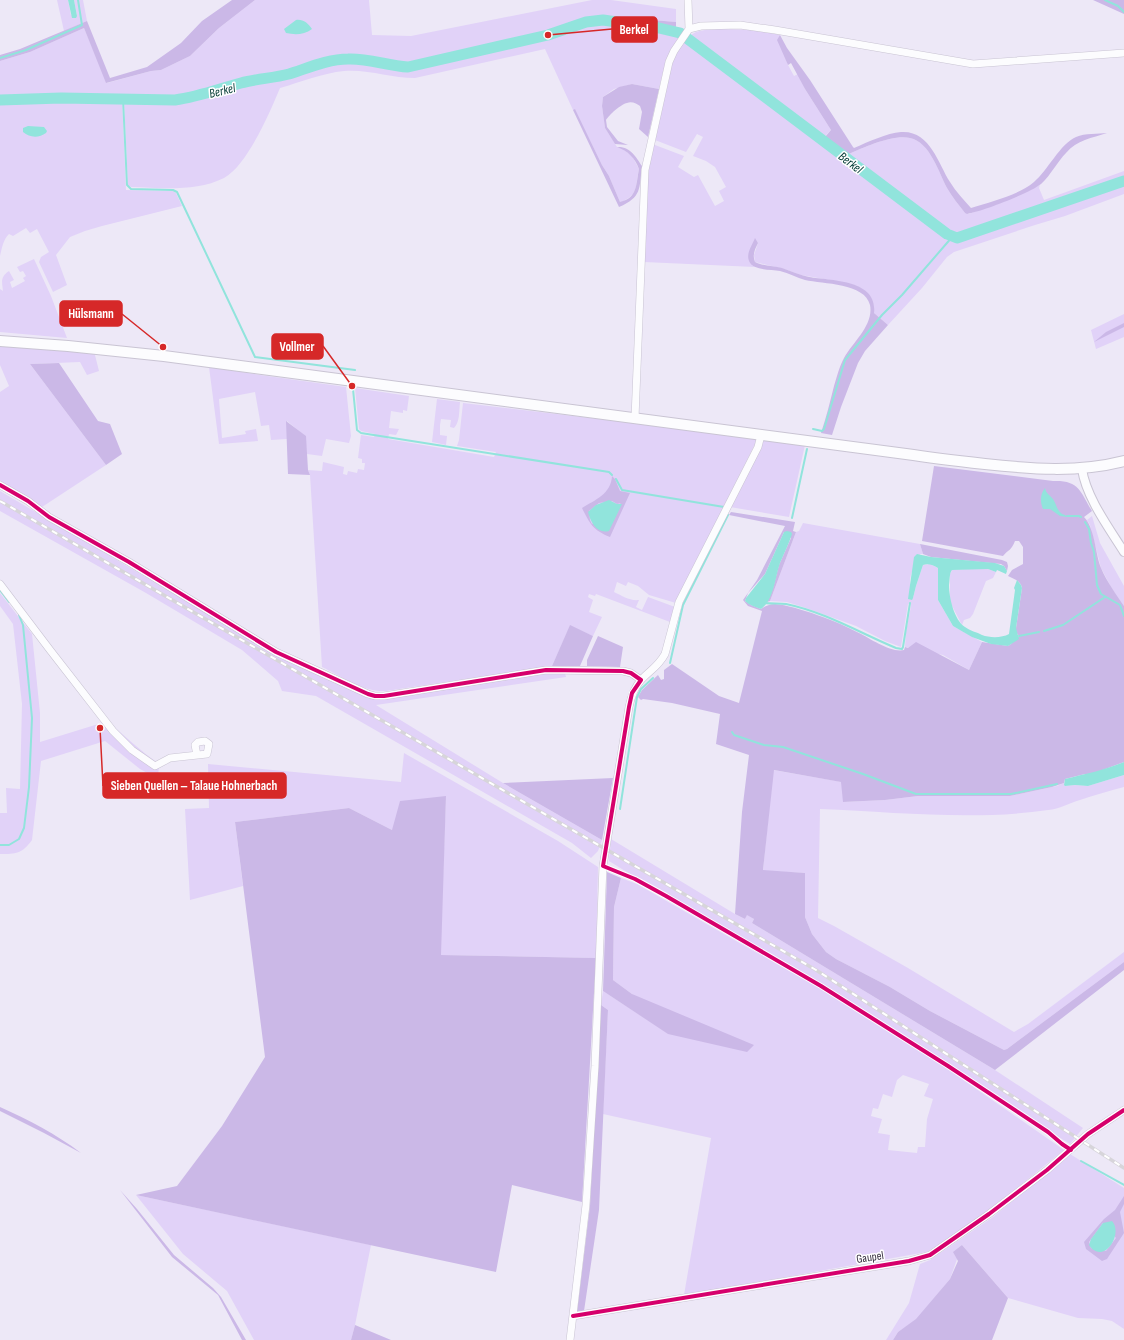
<svg xmlns="http://www.w3.org/2000/svg" width="1124" height="1340" font-family="'Sofia Sans Condensed',sans-serif">
<style>
.green{fill:#e1d2f8;fill-rule:evenodd}
.forest{fill:#cbb8e7;fill-rule:evenodd}
.water{fill:#91e4dc}
.lines{fill:none;stroke-linecap:round;stroke-linejoin:round}
.stream{stroke:#91e4dc;stroke-width:2}
.river{stroke:#91e4dc;stroke-width:11}
.minor-casing{stroke:#c9c4d3;stroke-width:8}
.tertiary-casing{stroke:#c9c4d3;stroke-width:10}
.secondary-casing{stroke:#c9c4d3;stroke-width:12}
.minor{stroke:#fcfcfe;stroke-width:7}
.tertiary{stroke:#fcfcfe;stroke-width:8}
.secondary{stroke:#fcfcfe;stroke-width:10}
.rail-casing{stroke:#d7d5da;stroke-width:3.5}
.rail{stroke:#fff;stroke-width:2;stroke-dasharray:6;stroke-linecap:butt}
.cycleway-casing{stroke:#fff;stroke-width:6}
.cycleway{stroke:#d6006c;stroke-width:4}
.labels{text-anchor:middle;stroke-width:3;stroke-linejoin:round;paint-order:stroke}
.street-label{font-size:12px;fill:#342d3e;stroke:#fff}
.water-label{font-size:13px;font-style:italic;fill:#003933;stroke:#fff}
.leader{fill:none;stroke:#d62828;stroke-width:1.5}
.callout-dot{fill:#d62828;stroke:#fff;stroke-width:1.5}
.callout{fill:#d62828;stroke:#d62828;stroke-width:1.5}
.callout-label{font-size:13px;text-anchor:middle;font-weight:bold;fill:#fff}
</style>
<rect width="100%" height="100%" fill="#ede8f7"/>
<!-- green -->
<path class="green" d="M57,0H68L71,15L77,16L74,0H83L87,21L64,31Z
M255,0H369L372,35L411,36L592,0H611L676,9V22L604,16L596,18L624,19L683,28V32C665,25 618,18 599,19C579,21 560,30 541,35C502,45 462,54 423,63L408,65L396,64L370,59L348,57L324,61L287,72L241,81L191,97L175,99L62,97L0,99V61L30,52L84,28L107,83L151,71L161,70L190,56L219,28Z
M604,22L660,30L680,36C668,53 663,69 659,89L632,84L614,89L603,97L602,106L605,128L617,147L623,149L632,156L639,169C635,187 639,193 622,202H620L609,176L602,165L575,110H573L545,49L415,78C391,78 368,69 344,71C323,73 301,82 280,88C270,112 247,166 224,178C196,192 161,188 131,187L128,185L124,100L174,101L192,98L246,84L287,76L323,65L342,62H369L396,68L408,69L543,38C564,33 582,24 604,22Z
M718,29L757,30L780,35L779,38L788,65L794,76L798,74L805,89L831,130L825,136L849,154C864,147 894,134 910,138C930,142 939,173 947,188C952,197 959,205 965,213L969,214L1015,196L1040,185L1039,188L1044,200L1124,171V180L957,237L947,232L689,37C696,29 708,30 718,29Z
M686,40L947,235L957,239L1124,183V194L1065,216L1035,225L954,252L947,257L922,288L888,325L874,313V310L869,295L857,286L846,283L801,275L784,269L755,262L754,255L758,243L755,239L751,248L752,265L755,267L644,262L648,172L653,145H655L684,156L678,167L694,177L698,175L715,206L724,201L719,191L726,187L715,167L706,161L693,156L703,137L697,134L686,152L655,140L672,62L678,50Z
M61,99H122L126,190L173,191L176,193L182,206L102,226L85,231L70,237L56,255L67,285L53,292L39,262L41,257L49,252L37,229L30,233L26,228L13,236L9,234C3,240 2,248 0,256V101Z
M34,259L51,296L67,338L0,332V289L3,291C2,282 0,277 9,271L14,280L10,282L12,288L25,281L23,278L26,276L23,271L20,272L17,267Z
M1124,314V337L1096,349L1091,330Z
M0,346L94,351L99,371L87,375L80,362L30,364L106,465L42,507L0,483V392L9,386L0,365Z
M209,367L260,375L346,387L351,436L349,443L326,439L322,456L307,454L305,436L287,421V439L271,440L269,425L261,426L255,392L219,399L222,438L246,434L245,431L256,429L258,441L219,444Z
M355,388L409,396L407,411L403,410V413L391,411L389,428L399,429L396,435L389,434L388,439L494,457L496,452L457,446L459,440L463,403L758,438L676,603L649,595L638,586L628,582L626,586L617,582L614,592C623,596 629,601 639,600L636,607L642,610L648,597L675,607L670,622L596,594L595,596L589,594L588,597L593,600L589,612L602,617L593,636L570,626L552,666L386,691C363,692 342,677 322,667L310,475L308,470L322,471L323,462L344,467L343,474L347,475L348,471L357,473L358,469L364,470L365,463H362V459L358,458L361,435L374,437L375,434L361,431L359,429Z
M437,399L460,402C459,411 460,422 454,428L450,427L451,420L441,419L440,425V435L447,436L446,445L432,442Z
M764,438L805,445L789,517L730,507Z
M0,491L276,654L374,699L388,698L551,673H565L566,677L376,705L503,783L602,840L598,851L591,858L572,843L316,696L282,691L278,681L242,650L146,593L0,511Z
M1092,516L1100,543L1124,586V606L1112,589L1101,568L1090,525L1087,520Z
M803,523L920,544L923,554H920C912,572 906,578 913,598L916,586L923,565L930,564L938,568V600L953,626L982,642L969,670L943,655L905,647L906,632L911,606L910,603L908,604L901,647L885,641L856,626L806,608L787,602L770,601L796,532L799,531Z
M967,569H988L996,572L993,578L986,581L973,614L970,618L964,620L962,625L950,602V574L952,570Z
M0,593L32,634L40,713V742L108,721C124,736 141,751 159,764L158,779L140,769L105,741L41,761L32,840C22,854 16,854 0,854V813H7L6,788L20,789L22,704L13,624L0,606Z
M404,753L558,841L598,867L596,958L440,955L446,796L392,830L349,808L235,822L243,886L190,900L185,809L209,808L208,764L401,782Z
M773,770L842,782L844,802L885,800L918,796H1010L1057,786L1064,783L1065,786L1075,785L1088,786L1124,775V787C1109,791 1094,795 1080,800C1069,803 1060,809 1048,810C973,821 896,812 820,809L818,918L834,926L908,968L1014,1032L1028,1024L1124,952V962L1007,1049L1004,1050L930,1011L890,987L836,959L826,952L812,934L805,917V873L763,871Z
M611,839L735,914L745,919L747,914L754,919L752,923L995,1070L1083,1128L1070,1144L949,1070L1064,1150L986,1213L927,1252L684,1295L711,1138L603,1114L608,1010L601,1005L603,991L669,1034L632,994L613,980L614,907L621,878L637,884L764,957L609,861ZM903,1075L929,1084L924,1096L933,1099L927,1119L925,1147H918L917,1153L888,1150L890,1135L878,1133L882,1119L871,1116L873,1108L878,1109L883,1094L892,1097L897,1080Z
M1070,1154L1124,1188V1329L1112,1321L1102,1319L1078,1318L1008,1298L962,1245L950,1279L916,1320L898,1332L893,1340H886L909,1303L920,1264L930,1260L993,1217Z
M136,1195L371,1245L355,1325L351,1340H254L227,1291L183,1254Z"/>
<!-- forest -->
<path class="forest" d="M232,0H255L219,28L190,56L161,70L151,71L106,83L84,28L30,52L0,61V55L20,49L87,21L110,78L147,67L181,43L202,21Z
M1093,0H1124V14Z
M604,16L676,22V27C646,21 616,16 585,19Z
M780,35L787,48L810,80L853,147L854,148C868,142 887,133 901,132C930,130 938,163 950,182C956,192 964,200 971,208C992,201 1017,196 1034,182C1048,170 1060,144 1076,137C1085,133 1098,134 1107,133C1092,138 1077,140 1066,153C1057,162 1051,175 1041,184C1030,193 983,211 967,214L965,213C959,205 952,197 947,188C939,173 930,142 910,138C894,134 864,147 849,154L825,137L831,130L805,89L791,63L788,65L777,40Z
M632,84L659,89L648,137L639,129L642,112L640,106C637,104 632,101 627,103C621,104 609,115 606,120L607,127L618,141L628,145L615,144L605,128L602,106L603,97L619,87Z
M575,109L602,165L609,176L620,202C638,198 636,183 639,169C635,158 628,151 617,147C630,146 636,157 642,166C639,189 642,197 619,207L573,110Z
M755,238L758,243C755,249 752,255 755,262C763,266 774,266 782,268C791,271 800,275 809,277C831,281 878,279 874,313L888,325L865,351L858,363L841,407L832,435L821,433C826,418 830,402 834,386C837,377 839,367 844,358C853,342 874,325 870,305C865,283 823,284 805,280C797,278 789,273 780,271C771,269 753,271 749,261C746,253 752,246 755,238Z
M1124,323V327L1094,342L1106,332Z
M59,363L98,421L110,424L122,454L106,465L30,364Z
M286,421L306,436L308,470L310,475L288,474Z
M934,466L1053,481C1079,480 1080,491 1092,511L1084,517C1095,528 1095,553 1101,568C1107,582 1116,594 1124,606V762L1092,774H1085L1065,779L1064,783L1052,787L1010,796H918L885,800L843,802L841,782L774,770L763,870L805,873V917L812,934L826,952L836,959L890,987L930,1011L1004,1050L1007,1049L1124,962V970L995,1070L752,923L754,919L747,915L745,919L735,914L742,812L749,755L716,744L720,714L672,703L643,699L641,700L638,697L642,690L658,675L661,680L664,679V670L672,664L719,696L739,703L762,611L748,606L743,600L757,580L785,526L729,515L731,512L795,522L793,531L796,532L770,601L767,602L773,588L779,565L791,538L784,532L765,574L748,593L745,601L751,605L761,609C765,606 770,604 775,604C797,606 839,622 859,633C871,639 891,653 904,650L905,647L908,648L916,642L969,670L982,642L1008,646L1011,644L1019,636L1016,632V628L1022,588C1021,581 1014,579 1008,576L1012,570L1023,564V547L1019,541H1015C1011,551 1009,549 1003,556L922,541Z
M612,476L615,479L620,491L630,493L610,537C593,530 590,524 582,508C595,500 611,494 612,476ZM612,501L617,504L621,503L592,524L590,520L589,511L599,503Z
M920,544L1002,560L1007,562L1008,566L1007,571L1004,566L1001,564L931,557L923,554Z
M570,625L593,636L580,666H552Z
M598,636L623,647L620,667L587,666V660Z
M613,778L602,840L503,783Z
M446,796L441,955L596,958L582,1202L512,1185L496,1272L136,1195L177,1186L222,1126L265,1057L235,822L349,808L392,830L400,801Z
M607,872L621,878L614,907L613,980L632,994L754,1045L747,1052L668,1034L603,991Z
M601,1005L608,1010L599,1210L584,1311L577,1312L590,1206Z
M0,1107C29,1120 56,1134 81,1153L44,1133L0,1111Z
M120,1190L137,1209L174,1255L213,1288L221,1297L246,1340H242L218,1295L172,1257Z
M1124,1196V1204L1120,1212L1124,1233L1107,1259L1102,1261L1086,1249L1084,1242L1104,1219L1115,1210ZM1103,1223L1116,1238L1106,1251L1091,1248L1089,1242Z
M962,1245L1008,1298L992,1340H893L898,1332L916,1319L950,1279L958,1261L953,1252Z
M355,1325L391,1340H351Z"/>
<!-- water -->
<path class="water" d="M68,0H74L77,16L76,18H72Z
M296,20C303,19 308,23 312,29C304,35 295,35 286,33L284,29Z
M28,126L44,127L47,131L46,133C39,138 30,138 23,132V128Z
M1045,488C1046,494 1050,495 1053,499C1057,505 1057,513 1065,515L1067,517L1060,516L1050,509H1043C1040,502 1040,494 1045,488Z
M609,500L617,504H622L609,531C597,534 591,523 588,512L596,505Z
M787,531L791,532L792,534C789,544 784,553 780,563C775,577 774,600 761,609C755,607 749,605 745,601L746,598L765,574L784,532Z
M917,554L931,557L995,563L1004,566L1007,571L1006,574L997,570L996,572L988,569L952,570C949,574 950,580 949,585C949,597 954,620 965,627C970,631 977,632 982,635C990,638 1002,638 1009,634L1015,590L1014,588L1017,580L1021,585L1022,588L1016,628L1019,639L1008,646L991,644L972,637L953,626L938,600V568C933,565 928,563 923,565L916,586L913,598L912,600L908,599L914,557Z
M1124,762V775L1088,786L1075,785L1065,786L1064,785L1065,779C1085,774 1105,770 1124,762Z
M1112,1221C1124,1234 1103,1266 1089,1245L1091,1239L1103,1223Z"/>
<g class="lines">
<!-- stream -->
<path class="stream" d="M1105,0L1118,6L1124,12
M0,58L26,50L82,25L78,0
M123,99L127,185L131,189L173,190L177,192L255,357L355,370
M353,389L357,430L361,433L609,472L612,475
M813,429L822,431L824,429L845,360L882,315L902,295L953,236
M616,479L622,490L724,507
M1067,516H1079L1081,517
M792,518L807,449
M1085,522L1089,529L1091,543L1094,552L1097,585L1101,594L1120,605L1124,616
M0,590L9,602
M765,603C772,604 779,603 786,604C825,612 860,633 896,648L902,649L903,647L910,603
M1044,631L1063,625L1105,597
M1019,636L1039,632
M670,663L683,605L728,515
M732,732L734,735L764,745L783,747L863,774L916,794H1011L1057,784
M620,809L637,697L641,689L653,678
M0,845H9L19,839L24,828L29,787L32,718L23,625L19,615
M1081,1161L1124,1185"/>
<!-- river -->
<path class="river" d="M0,100L61,98L175,100C198,97 219,89 241,83C256,79 273,78 289,74C308,68 328,59 348,59C368,58 388,66 408,67L548,35L586,22L603,20L659,28L680,33L947,234L957,238L1124,181"/>
<defs>
<path id="minor" d="M689,29L701,26L740,25L775,30L973,64L1124,53
M635,418L645,170L669,62L674,51L689,29L688,0
M0,485L28,501L49,517L129,562L276,652L368,694L375,696H384L546,670L623,671L631,673L641,680
M0,584L50,650L113,731L132,750L155,766L170,758L207,754L209,744L205,741L198,742L195,745L197,755
M573,1316L909,1261L930,1255L989,1214L1047,1170L1088,1134L1124,1110
M570,1340L586,1205L595,1066L603,866L629,707C631,697 634,688 641,680C650,670 658,667 665,654L679,602L758,447L761,435"/>
<path id="tertiary" d="M1082,469C1086,497 1109,528 1124,552"/>
<path id="secondary" d="M0,341L68,346L164,356L906,454C932,458 958,461 985,464C1032,469 1077,473 1124,461"/>
</defs>
<!-- minor casing -->
<use href="#minor" class="minor-casing"/>
<!-- tertiary casing -->
<use href="#tertiary" class="tertiary-casing"/>
<!-- secondary casing -->
<use href="#secondary" class="secondary-casing"/>
<!-- minor -->
<use href="#minor" class="minor"/>
<!-- tertiary -->
<use href="#tertiary" class="tertiary"/>
<!-- secondary -->
<use href="#secondary" class="secondary"/>
<defs>
<path id="rail" d="M0,501L816,970L1124,1168"/>
</defs>
<!-- rail casing -->
<use href="#rail" class="rail-casing"/>
<!-- rail -->
<use href="#rail" class="rail"/>
<defs>
<path id="cycleway" d="M0,485L28,501L49,517L129,562L276,652L368,694L375,696H384L546,670L623,671L631,673L641,680L632,693L629,707L603,866L635,879L666,896L821,986L948,1066L1048,1132L1062,1144L1071,1150
M573,1316L909,1261L930,1255L989,1214L1047,1170L1088,1134L1124,1110"/>
</defs>
<!-- cycleway casing -->
<use href="#cycleway" class="cycleway-casing"/>
<!-- cycleway -->
<use href="#cycleway" class="cycleway"/>
</g>
<g class="labels">
<!-- street labels -->
<g class="street-label">
<text transform="translate(870 1257) rotate(-9)" y="4">Gaupel</text>
</g>
<!-- water labels -->
<g class="water-label">
<text transform="translate(222 90) rotate(-14)" y="5">Berkel</text>
<text transform="translate(851 162) rotate(37)" y="5">Berkel</text>
</g>
</g>
<!-- callouts -->
<path class="leader" d="M548 35L612 29M163 347L122 314M352 386L323 346M100 728L103 786"/>
<g class="callout-dot">
<circle cx="548" cy="35" r="4"/>
<circle cx="163" cy="347" r="4"/>
<circle cx="352" cy="386" r="4"/>
<circle cx="100" cy="728" r="4"/>
</g>
<g class="callout">
<rect x="612" y="17" width="45" height="25" rx="4"/>
<rect x="60" y="301" width="62" height="25" rx="4"/>
<rect x="272" y="334" width="51" height="25" rx="4"/>
<rect x="103" y="773" width="183" height="25" rx="4"/>
</g>
<g class="callout-label">
<text x="634" y="34">Berkel</text>
<text x="91" y="318">Hülsmann</text>
<text x="297" y="351">Vollmer</text>
<text x="194" y="790">Sieben Quellen – Talaue Hohnerbach</text>
</g>
</svg>
